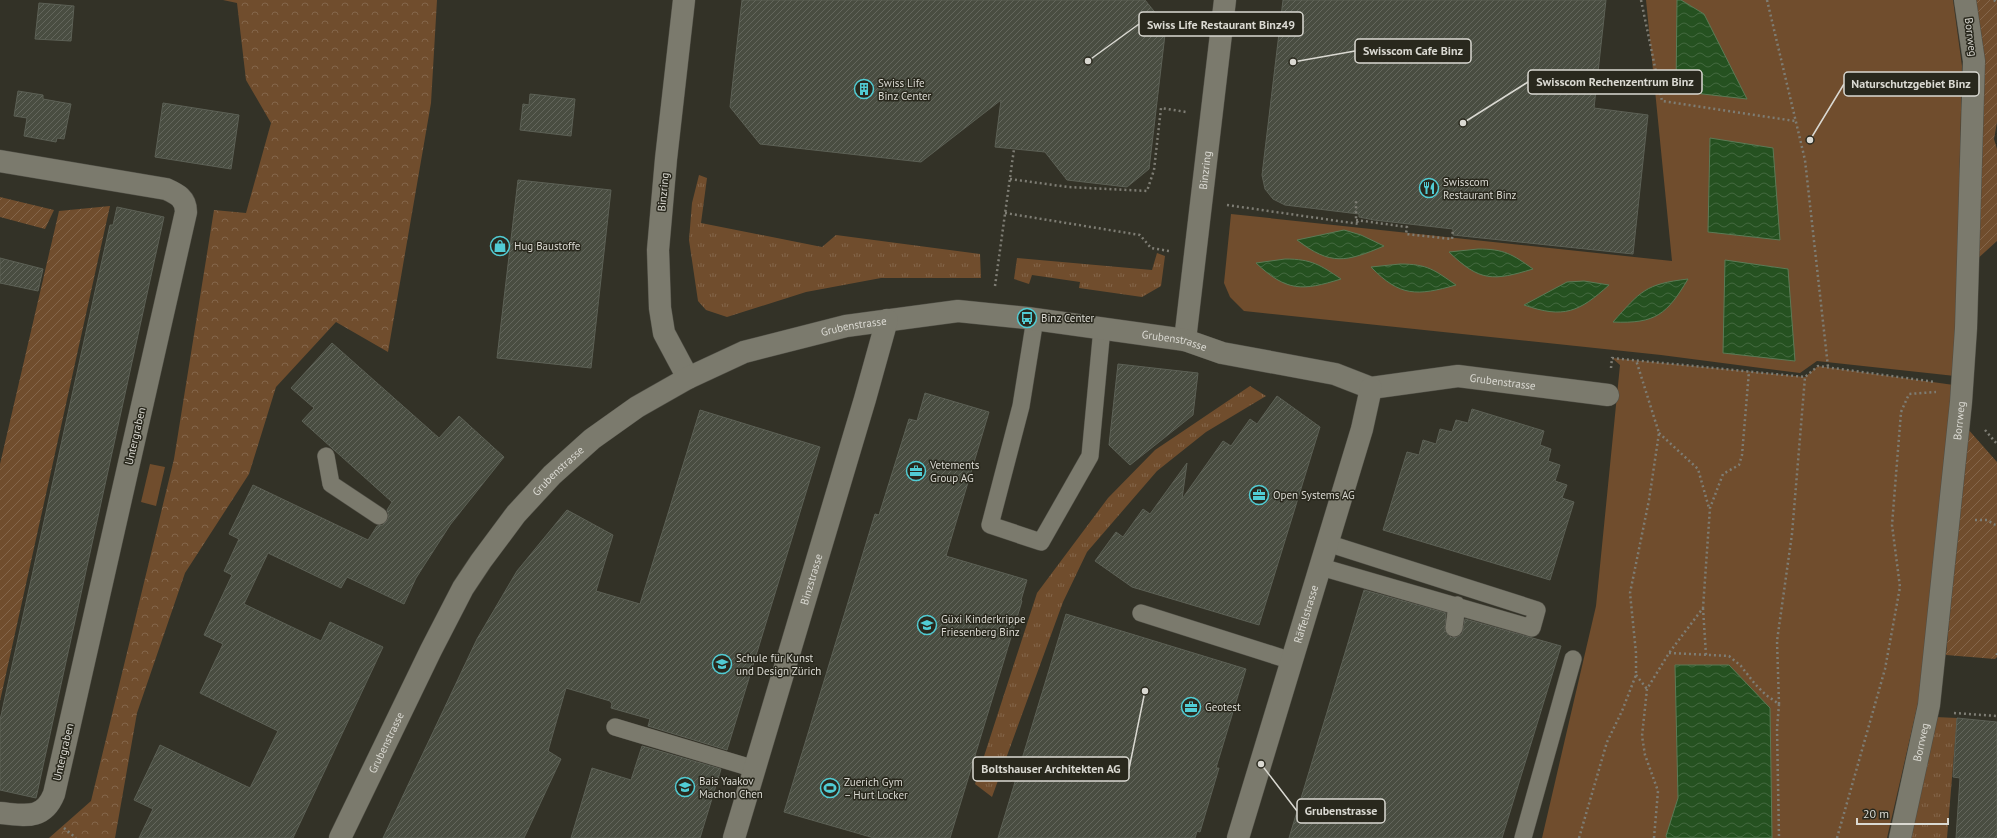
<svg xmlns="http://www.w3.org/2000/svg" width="1997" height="838" font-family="'PT Sans',sans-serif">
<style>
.grass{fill:url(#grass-tufts)}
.forest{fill:url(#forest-crowns)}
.park{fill:#704d2d}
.garden{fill:url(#garden-furrows)}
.water{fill:url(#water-waves);stroke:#5b7a55}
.building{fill:url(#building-hatch);stroke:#5c6055}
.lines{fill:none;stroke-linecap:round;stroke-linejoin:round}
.service-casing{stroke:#504f46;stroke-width:18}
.minor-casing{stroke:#504f46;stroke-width:23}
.path{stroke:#7e7d74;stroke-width:2.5;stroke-dasharray:2 3;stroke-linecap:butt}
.service{stroke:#7b7a6d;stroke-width:17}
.minor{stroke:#7b7a6d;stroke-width:22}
.labels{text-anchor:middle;stroke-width:3;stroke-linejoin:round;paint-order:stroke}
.street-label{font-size:11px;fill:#dad9d2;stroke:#29281d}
.poi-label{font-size:11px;fill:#dad9d2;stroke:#29281d;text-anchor:start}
.leader{fill:none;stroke:#dad9d2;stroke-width:1.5}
.callout-dot{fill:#dad9d2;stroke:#29281d;stroke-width:1.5}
.callout{fill:#29281d;stroke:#dad9d2;stroke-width:1.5}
.callout-label{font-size:12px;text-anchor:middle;font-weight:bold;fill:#dad9d2}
</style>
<defs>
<pattern id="grass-tufts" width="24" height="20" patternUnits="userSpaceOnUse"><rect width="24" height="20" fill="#704d2d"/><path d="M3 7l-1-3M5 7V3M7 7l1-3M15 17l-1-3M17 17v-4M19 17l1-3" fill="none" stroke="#84664b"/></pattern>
<pattern id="forest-crowns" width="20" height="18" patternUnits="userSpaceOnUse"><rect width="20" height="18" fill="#704d2d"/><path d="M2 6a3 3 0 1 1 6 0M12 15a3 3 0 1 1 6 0" fill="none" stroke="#84664b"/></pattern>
<pattern id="garden-furrows" width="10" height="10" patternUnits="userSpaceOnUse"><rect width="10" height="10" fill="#704d2d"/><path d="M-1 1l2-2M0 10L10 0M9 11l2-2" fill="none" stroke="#84664b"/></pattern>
<pattern id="water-waves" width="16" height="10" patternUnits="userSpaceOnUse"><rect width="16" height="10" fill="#255120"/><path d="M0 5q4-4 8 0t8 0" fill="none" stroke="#446940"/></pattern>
<pattern id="building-hatch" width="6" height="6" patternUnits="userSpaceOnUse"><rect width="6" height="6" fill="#494d41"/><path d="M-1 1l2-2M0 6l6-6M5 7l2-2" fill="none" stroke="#63665c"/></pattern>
</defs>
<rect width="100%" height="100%" fill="#333227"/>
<!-- grass -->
<path class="grass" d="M699,175L707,178L701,223L822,247L836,235L980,254L981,278H881L806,292L727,317L706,310L698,301L689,240L692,203Z
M1157,253L1165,256L1161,286L1142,297L1079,288L1080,282L1032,275L1029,284L1014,279L1017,258L1152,270Z
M1250,386L1266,396L1206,432L1157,471L1087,552L1063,602L992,797L975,784L1037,593L1108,498L1155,450Z
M1935,717L1957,718L1947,838H1908Z"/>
<!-- forest -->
<path class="forest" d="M223,0H437L431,103L388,352L336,322L276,387L249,474L185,573L137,713L115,838H49L91,801L174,459L214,210L246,213L271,123L246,80L237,3Z"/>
<!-- park -->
<path class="park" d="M1646,0H1953L1962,66L1955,376L1817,361L1800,373L1661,355L1244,311L1230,297L1224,283L1231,214L1672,261Z
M1612,358L1805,377L1818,366L1961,386L1922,686L1887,838H1542L1596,606L1620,365Z
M150,464L165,467L156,506L141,502Z"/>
<!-- garden -->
<path class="garden" d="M1973,0H1997V122L1994,139L1997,149V241L1975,261Z
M0,197L54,210L45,229L0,217Z
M110,206L0,701V464L59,211Z
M1967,428L1997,462V657L1995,659L1946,655Z"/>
<!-- water -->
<path class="water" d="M1677,0H1681L1704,14L1747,99L1676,91Z
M1710,138L1773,148L1780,240L1708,232Z
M1344,230L1361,235L1384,246C1346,262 1331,266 1297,240Z
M1478,249C1504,249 1512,254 1533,269C1493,281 1480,282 1449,252Z
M1285,259C1312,259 1320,265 1341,279C1302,291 1287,292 1256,263Z
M1725,260L1788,269L1795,361L1723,353Z
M1400,264C1428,264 1434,270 1456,285C1417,296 1400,297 1371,267Z
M1688,279C1667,314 1656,324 1613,322C1641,291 1645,284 1688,279Z
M1584,281L1609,285C1579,312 1564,319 1524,305L1567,282Z
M1675,665H1729L1770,708L1772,838H1667L1666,836L1678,798Z"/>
<!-- building -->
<path class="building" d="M742,0H1145L1166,26L1149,169L1127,187L1067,180L1045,152L995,147L1001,100L921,162L760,144L730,107Z
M1283,0H1606L1594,108L1648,115L1633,254L1453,235V229L1374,220L1359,217V214L1285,205L1273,199L1265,189L1262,175Z
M39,3L74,6L71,41L35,39Z
M18,91L43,95V99L71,104L64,139L57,138L56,142L24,136L27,118L14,116Z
M530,94L575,99L571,136L520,130L523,104L529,105Z
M163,103L239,115L231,169L155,157Z
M518,180L611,190L591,368L497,358Z
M117,207L164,217L36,798L0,790V720L94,296L110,225H113Z
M0,258L43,269L38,291L0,283Z
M332,343L439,438L459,416L504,457L450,525L416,578L404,604L347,577L341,588L268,553L244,604L321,641L330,622L383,647L293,838H139L153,809L134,800L160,745L250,788L278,731L200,693L223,644L204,635L232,575L224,571L239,539L229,534L253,485L368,540L377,526L383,525L387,521L389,516L387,510L392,502L302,421L314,408L291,388Z
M1118,364L1198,373L1193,415L1130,465L1109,445Z
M925,393L989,412L946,556L1027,580L1021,600L1022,601L950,838H874L784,812L875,514L879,515L909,419L917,421Z
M1277,396L1320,427L1259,625L1132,587L1095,561L1116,532L1123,537L1143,509L1150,514L1187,463L1182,499L1223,441L1231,446L1250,419L1257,424Z
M1472,409L1544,431L1540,445L1551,449L1548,461L1560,465L1555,481L1567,485L1562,498L1574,502L1550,580L1383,530L1407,452L1419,455L1423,440L1436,444L1440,429L1452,432L1456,420L1468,423Z
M700,410L820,447L727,750L648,726L650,719L611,708L612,704L610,701L566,688L548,751L561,759L524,838H383L477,639L517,571L567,510L613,535L596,591L640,604Z
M1364,590L1446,613L1445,631L1452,638L1457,637L1462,634L1465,619L1561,646L1502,838H1289Z
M1066,614L1246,669L1216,768H1219L1200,832L1197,831L1195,838H998Z
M1957,718L1997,722V838H1956L1960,778L1953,777Z
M642,746L721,769L700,838H571L592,768L631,780Z"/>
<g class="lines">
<defs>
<path id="service" d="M1035,319L1021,406L990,525L1041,542L1090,456L1102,328
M326,456L331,484L379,516
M1321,567L1532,628L1537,610L1327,543
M1141,613L1292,661
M1454,628L1457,605
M615,727L755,769
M1523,838L1573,659"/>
<g id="minor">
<path d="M684,0L666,159L658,250L660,308L664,333L688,378"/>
<path d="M0,161L166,189C177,194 186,198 186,212L54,794C43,821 24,815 0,813"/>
<path id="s1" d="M1185,340L1225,0"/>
<path id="s2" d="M340,838L431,650L463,588L481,561L516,514L552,475L592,439L637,407L688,378L744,352L846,326L958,311L1027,318L1185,340L1222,353L1335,374L1371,388L1458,376L1608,395"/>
<path id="s3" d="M734,838L865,399L887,320"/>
<path id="s4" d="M1238,838L1362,429L1371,388"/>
<path id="s5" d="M1900,838L1929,705L1961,402L1966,328L1974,61L1965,0"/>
</g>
</defs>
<!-- service casing -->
<use href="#service" class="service-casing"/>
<!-- minor casing -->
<use href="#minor" class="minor-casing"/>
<!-- path -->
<path class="path" d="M1641,0L1662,101L1795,121
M1767,0L1805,160L1828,367
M1994,0L1997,3
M1010,179L1068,187L1147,191L1154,170L1161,108L1186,112
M1227,205L1359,224L1356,220V200
M1005,213L1140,235L1151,248L1169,251
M1356,220L1407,227L1406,234L1452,239L1453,229
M995,286L1014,149
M1611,368L1612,358L1805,377L1818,366L1935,382
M1985,430L1997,444
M1659,433L1698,469L1709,508
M1975,520H1987L1997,526
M1703,608L1706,655
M1669,653L1729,656L1741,666L1755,684L1766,695L1779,704L1777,729L1779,838
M1997,653V655
M1636,675L1647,689
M1779,704L1777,641L1792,534L1805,377
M1954,713L1997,716
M64,828L76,838
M1579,838L1607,742L1622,711L1636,675V653L1630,593L1649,500L1659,433L1636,360
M1654,838L1658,791L1645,755L1642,736L1647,689L1669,653L1703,608L1710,508L1723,474L1739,465L1742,455L1749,371
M1837,838L1885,669L1900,587L1892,525L1901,412L1909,394L1936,392"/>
<!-- service -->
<use href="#service" class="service"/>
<!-- minor -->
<use href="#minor" class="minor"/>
</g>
<!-- icons -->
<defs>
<symbol id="building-ring" viewBox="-11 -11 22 22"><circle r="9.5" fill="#29281d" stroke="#51ccd4" stroke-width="1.5"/><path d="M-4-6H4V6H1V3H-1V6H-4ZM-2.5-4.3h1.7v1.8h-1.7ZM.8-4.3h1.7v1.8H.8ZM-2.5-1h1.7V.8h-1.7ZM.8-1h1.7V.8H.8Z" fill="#51ccd4"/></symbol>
<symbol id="restaurant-ring" viewBox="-11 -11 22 22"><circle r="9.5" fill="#29281d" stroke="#51ccd4" stroke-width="1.5"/><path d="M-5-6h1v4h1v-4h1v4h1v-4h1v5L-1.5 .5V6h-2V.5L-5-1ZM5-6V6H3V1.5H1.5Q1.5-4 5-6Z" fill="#51ccd4"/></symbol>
<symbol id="shop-ring" viewBox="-11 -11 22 22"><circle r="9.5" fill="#29281d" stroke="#51ccd4" stroke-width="1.5"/><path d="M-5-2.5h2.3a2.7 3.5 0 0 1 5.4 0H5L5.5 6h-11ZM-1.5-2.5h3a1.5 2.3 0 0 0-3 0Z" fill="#51ccd4"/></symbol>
<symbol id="bus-ring" viewBox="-11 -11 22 22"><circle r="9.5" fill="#29281d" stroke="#51ccd4" stroke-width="1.5"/><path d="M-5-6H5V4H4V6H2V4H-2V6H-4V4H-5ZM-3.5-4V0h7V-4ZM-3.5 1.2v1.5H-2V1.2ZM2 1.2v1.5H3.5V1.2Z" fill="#51ccd4"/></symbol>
<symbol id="office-ring" viewBox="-11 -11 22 22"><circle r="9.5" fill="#29281d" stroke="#51ccd4" stroke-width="1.5"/><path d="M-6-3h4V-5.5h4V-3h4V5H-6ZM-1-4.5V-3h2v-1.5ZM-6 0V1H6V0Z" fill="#51ccd4"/></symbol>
<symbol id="school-ring" viewBox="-11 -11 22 22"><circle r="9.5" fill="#29281d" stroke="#51ccd4" stroke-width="1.5"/><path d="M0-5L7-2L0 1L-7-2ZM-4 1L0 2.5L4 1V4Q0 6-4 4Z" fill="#51ccd4"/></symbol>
<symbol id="stadium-ring" viewBox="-11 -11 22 22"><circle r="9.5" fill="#29281d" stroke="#51ccd4" stroke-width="1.5"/><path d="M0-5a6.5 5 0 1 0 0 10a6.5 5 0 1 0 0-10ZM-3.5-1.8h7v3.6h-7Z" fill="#51ccd4"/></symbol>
</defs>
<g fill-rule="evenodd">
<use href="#building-ring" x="853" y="78" width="22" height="22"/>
<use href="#restaurant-ring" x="1418" y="177" width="22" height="22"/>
<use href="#shop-ring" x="489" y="235" width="22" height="22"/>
<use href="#bus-ring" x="1016" y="307" width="22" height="22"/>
<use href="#office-ring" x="905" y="460" width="22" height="22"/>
<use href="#office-ring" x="1248" y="484" width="22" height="22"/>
<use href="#school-ring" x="916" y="614" width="22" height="22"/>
<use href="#school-ring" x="711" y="653" width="22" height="22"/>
<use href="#office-ring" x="1180" y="696" width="22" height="22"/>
<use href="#school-ring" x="674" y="776" width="22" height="22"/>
<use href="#stadium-ring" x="819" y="777" width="22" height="22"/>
</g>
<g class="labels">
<!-- street labels -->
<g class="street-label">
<text transform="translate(1971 37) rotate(83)" y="4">Borrweg</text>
<text dy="4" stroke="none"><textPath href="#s1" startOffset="171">Binzring</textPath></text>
<text transform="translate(663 192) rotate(-85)" y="4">Binzring</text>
<text dy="4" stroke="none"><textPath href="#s2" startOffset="765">Grubenstrasse</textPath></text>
<text dy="4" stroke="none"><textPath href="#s2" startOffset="1089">Grubenstrasse</textPath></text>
<text dy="4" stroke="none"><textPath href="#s2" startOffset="1425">Grubenstrasse</textPath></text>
<text dy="4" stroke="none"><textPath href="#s5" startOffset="422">Borrweg</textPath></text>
<text transform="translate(135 436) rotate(-77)" y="4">Untergraben</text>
<text dy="4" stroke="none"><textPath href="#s2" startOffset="430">Grubenstrasse</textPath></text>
<text dy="4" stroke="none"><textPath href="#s3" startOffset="270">Binzstrasse</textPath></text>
<text dy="4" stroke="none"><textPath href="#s4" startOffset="234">Räffelstrasse</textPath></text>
<text dy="4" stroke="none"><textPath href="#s5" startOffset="98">Borrweg</textPath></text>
<text dy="4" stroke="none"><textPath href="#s2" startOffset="106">Grubenstrasse</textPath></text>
<text transform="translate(63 752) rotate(-77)" y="4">Untergraben</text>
</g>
<!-- poi labels -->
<g class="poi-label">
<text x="878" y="87">Swiss Life<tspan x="878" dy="13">Binz Center</tspan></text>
<text x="1443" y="186">Swisscom<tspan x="1443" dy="13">Restaurant Binz</tspan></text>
<text x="514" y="250">Hug Baustoffe</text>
<text x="1041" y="322">Binz Center</text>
<text x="930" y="469">Vetements<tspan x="930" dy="13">Group AG</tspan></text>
<text x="1273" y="499">Open Systems AG</text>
<text x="941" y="623">Güxi Kinderkrippe<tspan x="941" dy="13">Friesenberg Binz</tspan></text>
<text x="736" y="662">Schule für Kunst<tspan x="736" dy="13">und Design Zürich</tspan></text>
<text x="1205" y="711">Geotest</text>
<text x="699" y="785">Bais Yaakov<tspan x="699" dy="13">Machon Chen</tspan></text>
<text x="844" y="786">Zuerich Gym<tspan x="844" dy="13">– Hurt Locker</tspan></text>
</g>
</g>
<!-- callouts -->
<path class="leader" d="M1088 61L1139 24M1293 62L1355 51M1463 123L1528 82M1810 140L1844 84M1145 691L1129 769M1261 764L1297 811"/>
<g class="callout-dot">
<circle cx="1088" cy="61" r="4"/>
<circle cx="1293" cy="62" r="4"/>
<circle cx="1463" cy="123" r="4"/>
<circle cx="1810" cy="140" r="4"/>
<circle cx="1145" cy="691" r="4"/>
<circle cx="1261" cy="764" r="4"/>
</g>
<g class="callout">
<rect x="1139" y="12" width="164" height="24" rx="4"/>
<rect x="1355" y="39" width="116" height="24" rx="4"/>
<rect x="1528" y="70" width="174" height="24" rx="4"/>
<rect x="1844" y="72" width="135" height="24" rx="4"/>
<rect x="973" y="757" width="156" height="24" rx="4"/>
<rect x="1297" y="799" width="88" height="24" rx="4"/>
</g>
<g class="callout-label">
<text x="1221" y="29">Swiss Life Restaurant Binz49</text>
<text x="1413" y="55">Swisscom Cafe Binz</text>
<text x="1615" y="86">Swisscom Rechenzentrum Binz</text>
<text x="1911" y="88">Naturschutzgebiet Binz</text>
<text x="1051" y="773">Boltshauser Architekten AG</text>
<text x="1341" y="815">Grubenstrasse</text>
</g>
<!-- scale -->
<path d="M1857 818v6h91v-6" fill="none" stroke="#dad9d2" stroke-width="2"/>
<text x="1863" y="818" font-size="12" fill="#dad9d2" stroke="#29281d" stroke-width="3" paint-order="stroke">20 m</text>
</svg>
